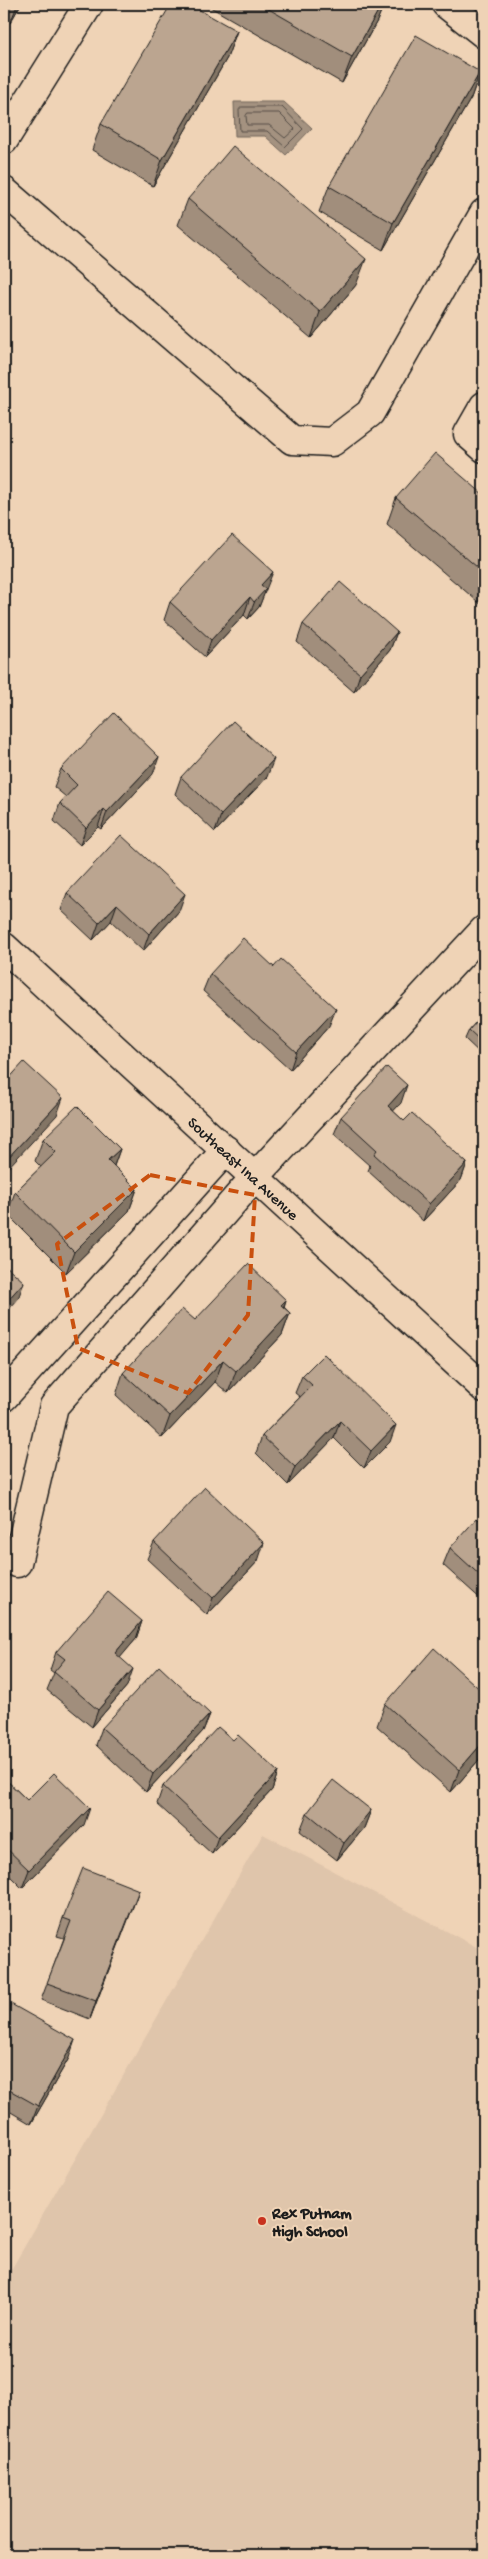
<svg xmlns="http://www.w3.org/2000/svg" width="488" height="2559" font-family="'Gochi Hand',sans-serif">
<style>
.built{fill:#dfc5ab}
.water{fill:#a49280;stroke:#6e6358}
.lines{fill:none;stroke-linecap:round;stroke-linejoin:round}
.shore{stroke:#524b44;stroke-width:1}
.minor-casing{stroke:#1c1c1c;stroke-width:31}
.minor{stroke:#efd3b6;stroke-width:28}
.wall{fill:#a18e7c;stroke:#1c1c1c}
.shaded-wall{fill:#837465;stroke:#1c1c1c}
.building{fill:#bba590;stroke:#1c1c1c}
.marked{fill:none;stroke:#c9500e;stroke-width:4;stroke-dasharray:10 6;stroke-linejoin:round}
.poi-dot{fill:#c8321e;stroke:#efd3b6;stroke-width:2}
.labels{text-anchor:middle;stroke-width:4;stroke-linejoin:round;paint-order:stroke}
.street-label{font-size:16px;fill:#1c1c1c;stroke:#efd3b6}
.poi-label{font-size:16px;font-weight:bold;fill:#1c1c1c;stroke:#efd3b6;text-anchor:start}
</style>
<rect width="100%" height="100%" fill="#efd3b6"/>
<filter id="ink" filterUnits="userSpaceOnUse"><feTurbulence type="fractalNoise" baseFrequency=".02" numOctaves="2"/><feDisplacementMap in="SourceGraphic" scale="10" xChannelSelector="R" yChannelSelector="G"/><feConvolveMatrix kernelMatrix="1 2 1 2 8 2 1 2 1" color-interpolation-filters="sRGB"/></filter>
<g filter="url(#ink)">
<!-- built -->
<path class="built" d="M263,1834L484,1951V2555H4V2282Z"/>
<!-- water -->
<path class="water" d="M234,102H284L312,128L286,155L265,136H235Z"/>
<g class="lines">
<!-- shore -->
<path class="shore" d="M242,107H282L303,129L285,147L267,131H240L239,110Z
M248,113H279L295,129L285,138L269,125H247L246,116Z"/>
<defs>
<g id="minor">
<path d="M446,4L484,34"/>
<path d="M4,140L89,4"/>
<path d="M4,191L292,440L332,442L370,413L484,213"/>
<path d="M484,406L468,434L484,448"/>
<path id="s1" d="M4,947L484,1388"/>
<path d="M4,1397L226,1150"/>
<path d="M17,1563L54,1406L255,1177L484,930"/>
</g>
</defs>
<!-- minor casing -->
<use href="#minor" class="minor-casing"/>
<!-- minor -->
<use href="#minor" class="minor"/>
</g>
<!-- wall -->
<path class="wall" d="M4,4H21L10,23L4,19Z
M205,4H384L377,21L342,83Z
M237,31L227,58L153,186L92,150L101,124Z
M480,72L471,98L383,250L319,212L329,186Z
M188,199L356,285L311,338L178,225Z
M484,495V607L387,524L396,498Z
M266,590L265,591L259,607L248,619L244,615L205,657L164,620L170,602Z
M303,624L397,632L390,650L354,692L297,642Z
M61,769L153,774L101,829L98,827L80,845L54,821L60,803L66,797L54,787Z
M181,777H267L215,832L175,794Z
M67,893L179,911L143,951L111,921L93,940L61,910Z
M210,974L329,1026L290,1070L203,991Z
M484,1013V1057L465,1039L469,1030Z
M401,1103L393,1111L404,1121L467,1163L461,1180L423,1221L368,1171L370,1166L334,1134L341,1117Z
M43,1139L120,1149L114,1166L137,1189L129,1211L66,1273L7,1214L15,1192L41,1167L35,1161Z
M286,1300L284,1307L290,1313L282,1335L228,1393L215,1382L162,1438L116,1395L123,1373L195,1320Z
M302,1376L390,1442L364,1468L334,1438L288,1485L256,1453L262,1436L300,1397L295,1393Z
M484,1525V1602L443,1565L450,1548Z
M154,1542L258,1561L207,1615L147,1559Z
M484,1609V1628L479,1624Z
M142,1621L136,1639L120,1657L127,1686L92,1727L47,1690L54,1673L50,1670L56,1652Z
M385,1704L484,1754L451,1792L377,1726Z
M210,1714L203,1731L146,1792L96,1745L102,1728Z
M233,1740L278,1772L272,1790L212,1854L157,1804L163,1786Z
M4,1778L27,1800L84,1825L22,1888L4,1870Z
M371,1810L364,1828L337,1860L300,1831L307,1813Z
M139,1890L90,2019L41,2000L64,1938L57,1936L63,1918Z
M4,2017L69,2058L31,2124L4,2108Z"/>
<!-- shaded-wall -->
<path class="shaded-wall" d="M18,4H21L10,23L17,6Z
M382,4H384L377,21L342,83L352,57Z
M237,31L227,58L153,186L162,160Z
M480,72L471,98L383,250L393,223Z
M366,259L356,285L311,338L320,312Z
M273,572L259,607L248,619L261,585Z
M250,597L244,615L205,657L211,640Z
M397,632L390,650L354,692L360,674Z
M159,757L153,774L101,829L107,812Z
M274,759L267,777L215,832L221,815Z
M104,809L98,827L80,845L86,828Z
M185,894L179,911L143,951L149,934Z
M117,904L111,921L93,940L99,923Z
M336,1009L329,1026L290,1070L296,1052Z
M407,1085L401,1103L382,1123L388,1106Z
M63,1098L57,1115L4,1172V1162Z
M120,1149L112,1171L108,1160Z
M467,1163L461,1180L423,1221L429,1204Z
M137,1189L129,1211L66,1273L74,1252Z
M24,1282L18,1299L4,1315V1304Z
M286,1300L278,1322L281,1305Z
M290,1313L282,1335L228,1393L236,1371Z
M223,1360L215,1382L162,1438L170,1416Z
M340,1421L334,1438L288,1485L295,1467Z
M396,1425L390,1442L364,1468L371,1451Z
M264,1543L258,1561L207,1615L213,1598Z
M142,1621L136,1639L109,1671L115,1653Z
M133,1669L127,1686L92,1727L98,1710Z
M210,1714L203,1731L146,1792L153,1774Z
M484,1741V1754L451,1792L459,1770Z
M278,1772L272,1790L212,1854L218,1837Z
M90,1808L84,1825L22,1888L29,1870Z
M371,1810L364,1828L337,1860L344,1843Z
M139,1890L133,1907L90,2019L96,2001Z
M75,2040L69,2058L31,2124L38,2106Z"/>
<!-- building -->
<path class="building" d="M171,4H189L237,31L162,160L101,124Z
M260,4H382L352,57Z
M416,35L480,72L393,223L329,186Z
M233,146L366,259L320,312L188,199Z
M435,453L484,495V573L396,498Z
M232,535L273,572L261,585L266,589L254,602L250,597L211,640L170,602Z
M340,582L397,632L360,674L303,624Z
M114,713L159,757L107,812L104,809L86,828L60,803L77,785L61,769Z
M233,721L274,759L221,815L181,777Z
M121,835L185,894L149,934L117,904L99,923L67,893Z
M243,938L274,967L281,959L336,1009L296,1052L210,974Z
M484,1013V1044L469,1030Z
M24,1062L63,1098L4,1162V1084Z
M387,1067L407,1085L388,1106L404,1121L412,1113L467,1163L429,1204L374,1154L377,1150L341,1117Z
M77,1106L120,1149L108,1160L137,1189L74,1252L15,1192L56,1152L43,1139Z
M4,1264L24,1282L4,1304Z
M248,1264L286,1300L281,1305L290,1313L236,1371L223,1360L170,1416L123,1373L182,1309L195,1320Z
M324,1354L396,1425L371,1451L340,1421L295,1467L262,1436L312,1385L302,1376Z
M205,1487L264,1543L213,1598L154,1542Z
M477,1518L484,1525V1579L450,1548Z
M108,1592L142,1621L115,1653L133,1669L98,1710L54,1672L65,1659L56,1652Z
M434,1648L484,1693V1741L459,1770L385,1704Z
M159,1666L210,1714L153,1774L102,1728Z
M218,1727L233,1740L238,1735L278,1772L218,1837L163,1786Z
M54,1773L90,1808L29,1870L4,1846V1778L27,1800Z
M333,1780L371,1810L344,1843L307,1813Z
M83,1868L139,1890L96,2001L47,1983L71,1921L63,1918Z
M11,2004L75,2040L38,2106L4,2087V2017Z"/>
</g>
<!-- marked area -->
<path class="marked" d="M150,1175L255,1195L248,1315L188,1393L78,1348L57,1244Z"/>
<!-- markers -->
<circle class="poi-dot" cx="262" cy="2221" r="5"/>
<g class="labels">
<!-- street labels -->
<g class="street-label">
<text dy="6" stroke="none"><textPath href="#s1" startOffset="326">Southeast Ina Avenue</textPath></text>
</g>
<!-- poi labels -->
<g class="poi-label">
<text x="272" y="2218">Rex Putnam<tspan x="272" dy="18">High School</tspan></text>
</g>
</g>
<!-- margin -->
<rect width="488" height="2559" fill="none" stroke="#efd3b6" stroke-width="20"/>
<rect x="10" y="10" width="468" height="2539" fill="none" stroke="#1c1c1c" stroke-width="2" filter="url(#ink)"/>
</svg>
